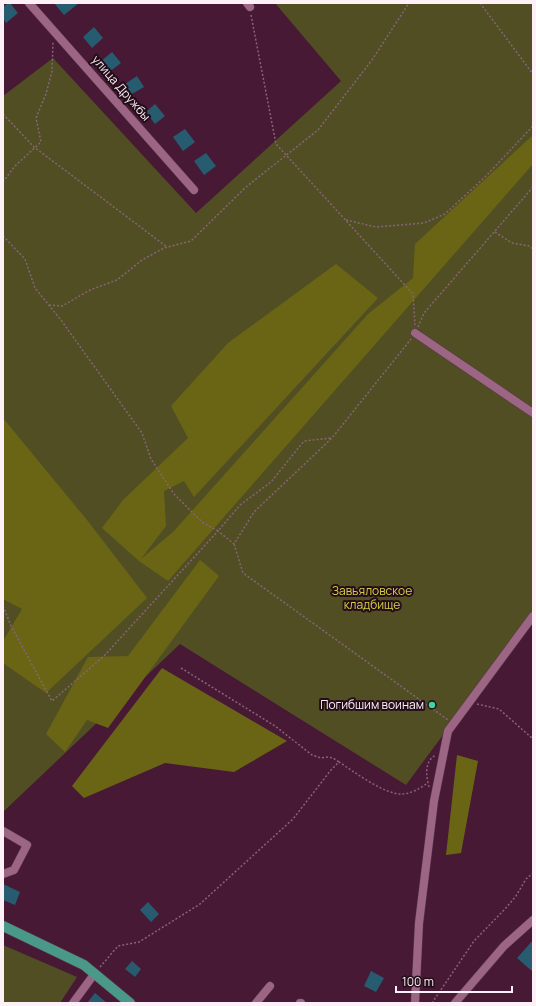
<svg xmlns="http://www.w3.org/2000/svg" width="536" height="1006" font-family="Manrope,sans-serif">
<style>
.green{fill:#514e23}
.forest{fill:#6a6515}
.building{fill:#275c70}
.lines{fill:none;stroke-linecap:round;stroke-linejoin:round}
.minor-casing{stroke:#59364c;stroke-width:9}
.major-casing{stroke:#59364c;stroke-width:11}
.path{stroke:#876479;stroke-width:1.5;stroke-dasharray:2 2;stroke-linecap:butt}
.minor{stroke:#9b6583;stroke-width:8}
.major{stroke:#4a9988;stroke-width:10}
.poi-dot{fill:#3fd4a2;stroke:#220d19;stroke-width:1.5}
.labels{text-anchor:middle;stroke-width:4;stroke-linejoin:round;paint-order:stroke}
.street-label{font-size:12px;fill:#fdf0f6;stroke:#220d19}
.park-label{font-size:12px;fill:#d6ce45;stroke:#220d19}
.poi-label{font-size:12px;fill:#fdf0f6;stroke:#220d19;text-anchor:end}
</style>
<rect width="100%" height="100%" fill="#471935"/>
<!-- green -->
<path class="green" d="M275,3H533V613L406,785L180,644L3,812V96L53,58L196,213L341,81Z
M3,945L77,977L60,1003H3Z"/>
<!-- forest -->
<path class="forest" d="M533,135V164L168,581L139,561L102,528L123,500L188,438L171,406L228,343L336,264L378,298L194,497L184,481L164,491L166,526L141,559L174,531L368,314L413,278L415,244Z
M3,418L87,520L147,598L46,693L3,663V641L22,609L3,599Z
M200,560L219,576L108,728L87,720L65,752L46,734L88,657L128,656Z
M162,668L287,741L234,772L165,763L84,798L72,786Z
M457,755L478,761L461,853L446,855Z"/>
<!-- building -->
<path class="building" d="M8,3H10L18,13L6,23L3,18V7Z
M54,3H79L64,15Z
M94,27L103,38L92,48L83,37Z
M112,52L121,63L109,72L100,62Z
M137,76L144,87L132,94L125,84Z
M155,104L165,116L155,124L146,112Z
M185,129L195,142L183,151L173,137Z
M206,153L216,166L204,175L194,161Z
M3,884L20,892L15,905L3,900Z
M148,902L159,914L151,922L140,910Z
M533,940V972L517,958Z
M132,961L141,969L135,977L125,969Z
M371,971L384,978L376,992L364,986Z
M95,993L107,1003H87Z"/>
<g class="lines">
<defs>
<path id="minor" d="M29,3L194,190
M247,3L250,7
M415,333L533,413
M3,831L27,845L14,870L3,874
M73,1003L95,973
M256,1003L270,986
M300,1003H301
M415,1003L419,923L434,801L448,731L533,616
M455,1003L504,946L533,920"/>
<path id="major" d="M3,926L84,965L130,1003"/>
</defs>
<!-- minor casing -->
<use href="#minor" class="minor-casing"/>
<!-- major casing -->
<use href="#major" class="major-casing"/>
<!-- path -->
<path class="path" d="M480,3L533,74
M251,15L276,144L413,294L415,325
M3,114L34,147L167,247
M3,182L15,166L41,142L36,118L46,94L52,71L53,42
M346,220L376,227L424,223L445,214L486,176L533,126
M495,232L512,243L529,246L533,249
M3,236L25,259L35,288L61,320L142,433L151,459L174,494L202,522L218,531L240,505L271,482L304,441L331,438
M49,305L62,306L90,290L117,280L142,260L164,248L191,241L246,187L318,130L372,60L409,3
M418,327L424,313L533,187
M234,544L243,573L448,720
M3,606L11,626L52,701L104,656L218,531L234,544L254,512L332,438L411,339
M181,668L275,726L312,755L321,758L328,757L333,758L339,762
M477,704L499,709L533,739
M429,787C426,776 424,761 436,755
M100,967L118,946L139,942L200,904L293,819L331,770L339,762C353,771 385,795 402,794C411,794 420,788 428,783
M432,1003L474,941L505,909L516,896L526,879L533,873"/>
<!-- minor -->
<use href="#minor" class="minor"/>
<!-- major -->
<use href="#major" class="major"/>
</g>
<!-- markers -->
<circle class="poi-dot" cx="432" cy="705" r="4"/>
<g class="labels">
<!-- street labels -->
<g class="street-label">
<text transform="translate(121 88) rotate(49)" y="4">улица Дружбы</text>
</g>
<!-- park labels -->
<g class="park-label">
<text x="372" y="595">Завьяловское<tspan x="372" dy="14">кладбище</tspan></text>
</g>
<!-- poi labels -->
<g class="poi-label">
<text x="424" y="709">Погибшим воинам</text>
</g>
</g>
<!-- border -->
<rect width="536" height="1006" fill="none" stroke="#fdf0f6" stroke-width="8"/>
<!-- scale -->
<path d="M396 986v6h116v-6" fill="none" stroke="#fdf0f6" stroke-width="2"/>
<text x="402" y="986" font-size="12" fill="#fdf0f6" stroke="#220d19" stroke-width="3" paint-order="stroke">100 m</text>
</svg>
